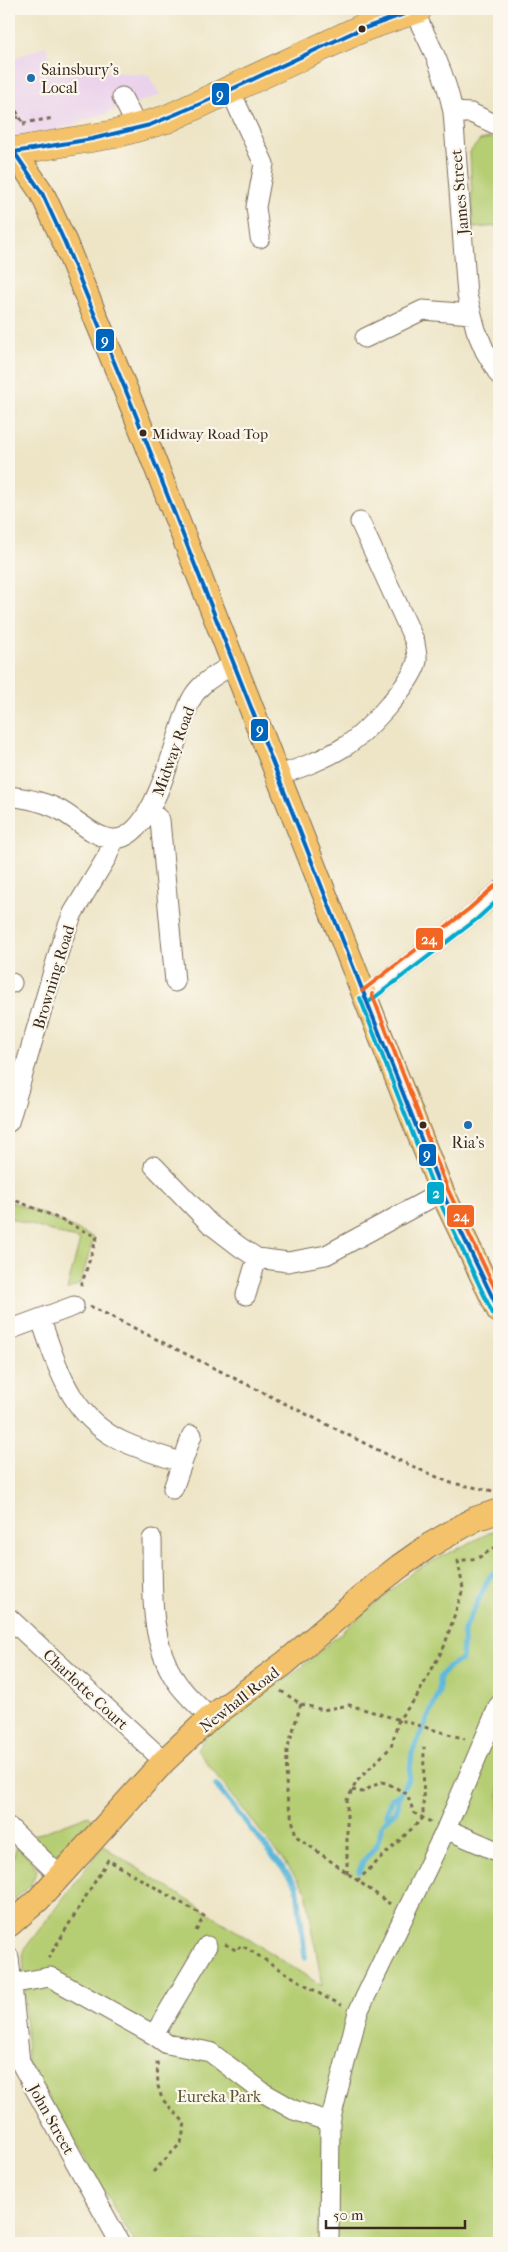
<svg xmlns="http://www.w3.org/2000/svg" width="508" height="2252" font-family="'IM FELL French Canon',serif">
<style>
.built{fill:#ead1ec}
.green{fill:#b6ce73;stroke:#787c48}
.lines{fill:none;stroke-linecap:round;stroke-linejoin:round}
.stream{stroke:#5cb7da;stroke-width:5.5}
.minor-casing{stroke:#7a6b59;stroke-width:21}
.major-casing{stroke:#7a6b59;stroke-width:26}
.highway-casing{stroke:#7a6b59;stroke-width:29}
.path{stroke:#7a6b59;stroke-width:3;stroke-dasharray:4 4;stroke-linecap:butt}
.minor{stroke:#fff;stroke-width:19}
.major{stroke:#f3c26a;stroke-width:24}
.highway{stroke:#f3c26a;stroke-width:28}
.bus-1-casing{stroke:#fbf7ec;stroke-width:8}
.bus-2-casing{stroke:#fbf7ec;stroke-width:8}
.bus-3-casing{stroke:#fbf7ec;stroke-width:8}
.bus-1{stroke:#0065bd;stroke-width:4}
.bus-2{stroke:#00a9ce;stroke-width:4}
.bus-3{stroke:#f26522;stroke-width:4}
.bus-dot{fill:#3b2a1e;stroke:#fbf7ec;stroke-width:2}
.poi-dot{fill:#1f6fb2;stroke:#fbf7ec;stroke-width:2}
.labels{text-anchor:middle;stroke-width:4.5;stroke-linejoin:round;paint-order:stroke}
.bus-label{font-size:15px;fill:#3b2a1e;stroke:#fbf7ec;text-anchor:start}
.poi-label{font-size:16px;fill:#3b2a1e;stroke:#fbf7ec;text-anchor:start}
.street-label{font-size:16px;fill:#3b2a1e;stroke:#fbf7ec}
.park-label{font-size:16px;fill:#5a5333;stroke:#fbf7ec}
.line-badge{stroke:#fbf7ec;stroke-width:2}
.badge-label{font-size:14px;text-anchor:middle;font-weight:bold;fill:#fff}
</style>
<rect width="100%" height="100%" fill="#fbf7ec"/>
<filter id="ink" filterUnits="userSpaceOnUse"><feTurbulence type="fractalNoise" baseFrequency=".02" numOctaves="2"/><feDisplacementMap in="SourceGraphic" scale="10" xChannelSelector="R" yChannelSelector="G"/><feConvolveMatrix kernelMatrix="1 2 1 2 8 2 1 2 1" color-interpolation-filters="sRGB"/></filter>
<filter id="wash" filterUnits="userSpaceOnUse"><feTurbulence type="fractalNoise" baseFrequency=".0096" numOctaves="4" result="noise"/><feDisplacementMap in="SourceGraphic" scale="20" xChannelSelector="R" yChannelSelector="G"/><feGaussianBlur stdDeviation="1.12" result="paint"/><feColorMatrix in="noise" values="0 0 0 0 0 0 0 0 0 0 0 0 0 0 0 0 0 1.4 0 .05"/><feComposite in="paint" operator="in"/></filter>
<g filter="url(#wash)">
<rect width="100%" height="100%" fill="#eee5c7"/>
<!-- built -->
<path class="built" d="M45,46L55,68L148,75L160,95L19,143L9,126V61Z"/>
<!-- green -->
<path class="green" d="M490,138L499,140V226L473,228L470,152L480,140Z
M9,1201L43,1214L94,1238L80,1284L67,1290L80,1240L9,1218Z
M499,1528V2243H135L27,2062L23,1951L103,1846L322,1986L306,1890L197,1750L217,1721L293,1674L415,1570Z
M89,1815L94,1822C81,1833 61,1862 42,1851C37,1848 32,1842 28,1838Z
M17,1847L33,1862L37,1870L30,1886L9,1904V1866Z"/>
<g class="lines">
<!-- stream -->
<path class="stream" d="M216,1785L297,1886L305,1957
M388,1819L386,1814L391,1799L400,1794
M359,1871L364,1860L376,1847L383,1823L396,1811L400,1794L409,1778L412,1753L439,1693V1679L448,1667L462,1659L464,1630L490,1576L499,1571"/>
</g>
</g>
<g filter="url(#ink)">
<g class="lines">
<defs>
<path id="minor" d="M413,10C430,43 446,75 453,112L467,295L476,330L485,351L499,375
M230,90L264,164L256,207L260,238
M122,97L137,127
M453,112L471,113L499,126
M365,338L423,310L471,314
M277,776C300,768 323,760 344,747C364,735 412,684 417,661C418,655 415,647 415,642L360,522
M9,796C25,798 45,802 60,810C76,819 94,837 112,839C156,842 176,729 191,700C200,682 218,674 234,664
M149,810L160,820L175,982
M9,982L12,983
M366,996L473,914L499,891
M9,1122L62,941L73,913L107,857L114,839
M154,1166L210,1224L240,1247L257,1258L288,1262L326,1255L442,1192
M246,1295L257,1258
M41,1320C58,1369 71,1418 124,1442C142,1450 162,1456 181,1462
M9,1330L74,1306
M173,1489L192,1435
M152,1539C153,1587 148,1639 176,1681C185,1695 199,1706 210,1718
M9,1618L164,1761
M9,1827L59,1875
M446,1829L499,1852
M9,1957L20,2062L120,2243
M10,1984L50,1977L154,2035L207,1946
M154,2035L167,2044L210,2052L264,2093L294,2110L330,2122
M329,2243L330,2122L358,2012L446,1829L499,1705"/>
<path id="major" d="M14,152L42,193L65,243L133,408L442,1192L499,1311
M9,1925L38,1900L164,1761L210,1718L285,1663L377,1584L400,1566L430,1545L475,1519L499,1511"/>
<path id="highway" d="M9,152L115,134L167,119L365,27L418,9"/>
</defs>
<!-- minor casing -->
<use href="#minor" class="minor-casing"/>
<!-- major casing -->
<use href="#major" class="major-casing"/>
<!-- highway casing -->
<use href="#highway" class="highway-casing"/>
<!-- path -->
<path class="path" d="M12,104L25,126
M9,119L19,117
M23,123L54,118
M9,1198L44,1212L97,1237L80,1289
M90,1306L398,1460L451,1483L494,1491
M281,1691L301,1704L323,1710L349,1705L465,1739
M301,1704L287,1750L286,1793L296,1836L390,1904
M352,1790L362,1792L381,1782L387,1783L407,1794L414,1813L431,1822
M347,1874V1800L357,1781L391,1747L399,1719L416,1698L444,1647L463,1589L458,1561L478,1558L496,1547L499,1548
M357,1881L423,1818L424,1747
M225,1944L237,1951L241,1945L325,1997L342,2005
M51,1958L49,1957L108,1860L204,1916L196,1931
M153,2172L181,2143L185,2123L162,2099L158,2086L157,2060"/>
<!-- minor -->
<use href="#minor" class="minor"/>
<!-- major -->
<use href="#major" class="major"/>
<!-- highway -->
<use href="#highway" class="highway"/>
<defs>
<path id="bus-1" d="M14,152L42,193L65,243L133,408L442,1192L499,1311
M14,152L92,139L150,125L200,104L354,32L418,9"/>
<path id="bus-2" d="M360,998L436,1194L493,1314
M370,1001L477,919L499,899"/>
<path id="bus-3" d="M362,991L469,909L495,886
M372,994L448,1190L499,1297"/>
</defs>
<!-- bus-1 casing -->
<use href="#bus-1" class="bus-1-casing"/>
<!-- bus-2 casing -->
<use href="#bus-2" class="bus-2-casing"/>
<!-- bus-3 casing -->
<use href="#bus-3" class="bus-3-casing"/>
<!-- bus-1 -->
<use href="#bus-1" class="bus-1"/>
<!-- bus-2 -->
<use href="#bus-2" class="bus-2"/>
<!-- bus-3 -->
<use href="#bus-3" class="bus-3"/>
</g>
</g>
<!-- markers -->
<g class="bus-dot">
<circle cx="362" cy="29" r="4.5"/>
<circle cx="143" cy="433" r="4.5"/>
<circle cx="423" cy="1125" r="4.5"/>
</g>
<g class="poi-dot">
<circle cx="31" cy="78" r="5"/>
<circle cx="468" cy="1125" r="5"/>
</g>
<g class="labels">
<!-- bus labels -->
<g class="bus-label">
<text x="152" y="439">Midway Road Top</text>
</g>
<!-- poi labels -->
<g class="poi-label">
<text x="41" y="75">Sainsbury's<tspan x="41" dy="18">Local</tspan></text>
<text x="468" y="1148" text-anchor="middle">Ria's</text>
</g>
<!-- street labels -->
<g class="street-label">
<text transform="translate(459 192) rotate(-95)" y="6">James Street</text>
<text transform="translate(173 751) rotate(-70)" y="6">Midway Road</text>
<text transform="translate(53 977) rotate(-73)" y="6">Browning Road</text>
<text transform="translate(86 1689) rotate(43)" y="6">Charlotte Court</text>
<text transform="translate(239 1699) rotate(-38)" y="6">Newhall Road</text>
<text transform="translate(52 2119) rotate(61)" y="6">John Street</text>
</g>
<!-- park labels -->
<g class="park-label">
<text x="219" y="2102">Eureka Park</text>
</g>
</g>
<g class="line-badge">
<rect x="211" y="82" width="19" height="24" rx="5" fill="#0065bd"/>
<rect x="95" y="328" width="20" height="24" rx="5" fill="#0065bd"/>
<rect x="250" y="718" width="19" height="24" rx="5" fill="#0065bd"/>
<rect x="415" y="927" width="29" height="24" rx="5" fill="#f26522"/>
<rect x="418" y="1143" width="19" height="24" rx="5" fill="#0065bd"/>
<rect x="426" y="1181" width="19" height="24" rx="5" fill="#00a9ce"/>
<rect x="446" y="1204" width="29" height="24" rx="5" fill="#f26522"/>
</g>
<g class="badge-label">
<text x="220" y="99">9</text>
<text x="105" y="345">9</text>
<text x="260" y="734">9</text>
<text x="429" y="944">24</text>
<text x="427" y="1159">9</text>
<text x="436" y="1198">2</text>
<text x="461" y="1221">24</text>
</g>
<!-- margin -->
<rect width="508" height="2252" fill="none" stroke="#fbf7ec" stroke-width="30"/>
<!-- scale -->
<path d="M326 2220v8h139v-8" fill="none" stroke="#3b2a1e" stroke-width="2.5"/>
<text x="333" y="2220" font-size="15" fill="#3b2a1e" stroke="#fbf7ec" stroke-width="4" paint-order="stroke">50 m</text>
</svg>
